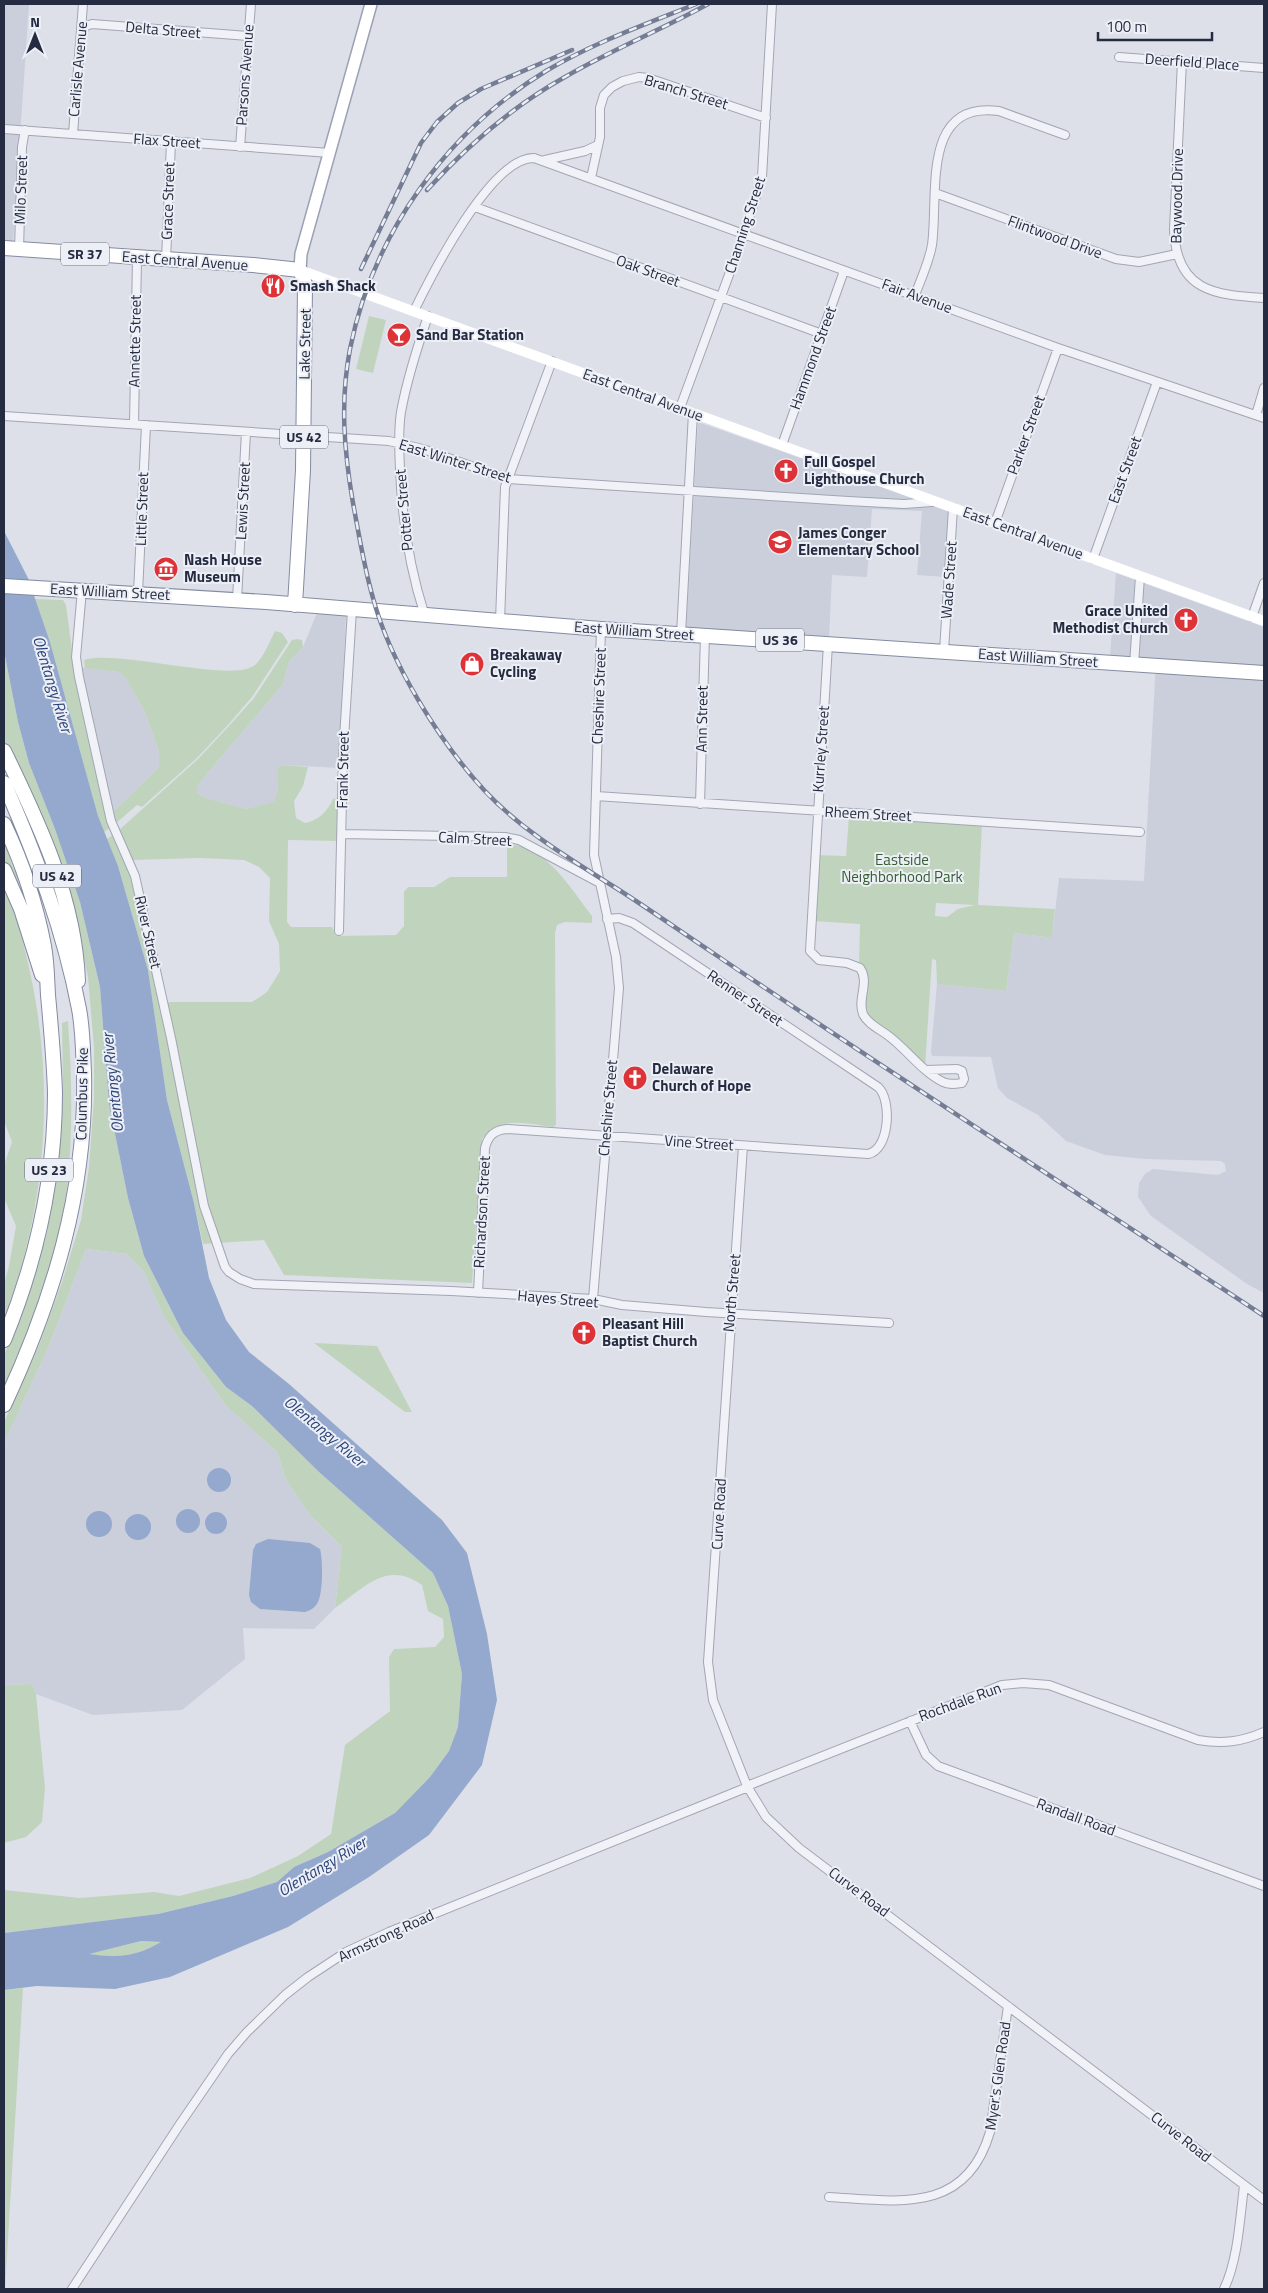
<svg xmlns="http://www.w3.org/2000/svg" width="1268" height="2293" font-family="'Titillium Web',sans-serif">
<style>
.built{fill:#cbcfdb}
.green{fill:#c0d4bd;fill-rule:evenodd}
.water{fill:#94a9cd;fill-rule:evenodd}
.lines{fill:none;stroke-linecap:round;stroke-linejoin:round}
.street-casing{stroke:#a2a6b3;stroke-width:10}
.primary-casing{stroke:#9ba2b6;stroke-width:14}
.highway-casing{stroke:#838ba1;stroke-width:16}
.street{stroke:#f0f2f7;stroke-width:8}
.secondary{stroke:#fff;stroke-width:10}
.primary{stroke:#fff;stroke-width:11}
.highway{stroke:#fff;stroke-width:14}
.rail-casing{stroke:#757d94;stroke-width:4.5}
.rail{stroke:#edeff6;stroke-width:2.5;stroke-dasharray:8;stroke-linecap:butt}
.labels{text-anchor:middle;stroke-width:4;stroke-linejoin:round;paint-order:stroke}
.shield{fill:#edeff6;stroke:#616677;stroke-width:1}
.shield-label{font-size:14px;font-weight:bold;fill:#252c41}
.street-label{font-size:15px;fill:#252c41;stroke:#edeff6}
.poi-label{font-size:15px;font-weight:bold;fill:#252c41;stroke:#edeff6;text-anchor:start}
.park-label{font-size:15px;fill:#345e31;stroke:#edeff6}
.water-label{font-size:16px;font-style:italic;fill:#2b4479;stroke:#edeff6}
</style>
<rect width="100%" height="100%" fill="#dde0e9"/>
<!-- built -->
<path class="built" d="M4,4H29L13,241H4Z
M698,422L950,511L945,577L917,575L922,511L872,509L867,577L832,575L829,638L686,629Z
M1116,573L1264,627V1293L1247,1284L1151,1216L1138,1197L1139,1183L1145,1174L1153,1169L1218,1175L1226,1171L1225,1164L1221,1161L1145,1159L1105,1155L1066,1141L1038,1115L1007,1098L998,1088L991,1057L932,1056L931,1051L937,984L1006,991L1014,933L1052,938L1059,878L1144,881L1156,661L1110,657Z
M317,613L346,615L339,768L282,765L278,767V789L274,803L246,809L203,797L197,792V786L283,684L289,662L303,647Z
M80,667L119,672L125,677L145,712L159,752V767L112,813Z
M86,1249L127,1254L144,1272L164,1317L226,1406L277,1452L286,1480L310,1515L342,1547L335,1608L314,1629L243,1628L245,1659L182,1710L93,1715L36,1694L32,1684L4,1685V1443L49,1346Z"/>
<!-- green -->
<path class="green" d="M369,316L386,320L373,373L356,369Z
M35,599L63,600L66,605L76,680L111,827L104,832L98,816L50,642Z
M275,631L282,633L288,642L252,697L227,726L197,758L142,807L137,805L114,825L112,813L159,767V752L145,712L125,677L119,672L85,668L84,660C120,649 236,685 256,664C264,656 270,641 275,631Z
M298,639L302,640L303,647L289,662L283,684L197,786V792L203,797L246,809L274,802L278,789V767L282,765L308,767L303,786L294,801L296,818L305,823C319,820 327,812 333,799L339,798L338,841L288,840L287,922L291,927H332L336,936L396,935L404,926V892L408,887H434L450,877H507V844C547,846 570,888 592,916V923L565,922L557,925L555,933L556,1125L553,1127C527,1124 499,1115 482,1139L472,1283L284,1275L264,1240L203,1244L194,1203L167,1100L148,970L118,866L107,839L115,833L126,858L160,1002H252L267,992L280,971L279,944L269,921L270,878L259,867L244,860L200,858L133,860L118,831L198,759L228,727L254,698L292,640Z
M4,651L18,722L29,763L55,829L80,902L100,987L109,1104L128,1198L144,1256L183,1333L226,1387L252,1406L319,1472L433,1573L448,1606L462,1674L458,1727L449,1751L430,1777L395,1813L328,1852L294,1867L277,1882L233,1896L158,1914L4,1933V1890L80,1898L154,1892L179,1896L250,1878L298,1856L331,1834L345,1745L390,1711L389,1657L394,1649L435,1647L444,1637L443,1619L428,1611L422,1585C387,1560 365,1587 335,1608L342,1547L310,1515L286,1480L277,1452L226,1406L164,1317L144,1272L127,1254L86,1249L49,1346L4,1443V1422L39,1345L62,1282L81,1220L89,1167L94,1099V1048L88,977L76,922L30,795L4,743Z
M849,816L982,825L978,905L1055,909L1052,938L1014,933L1006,991L937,984L936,960L932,959L925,1067L873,1023L865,1013L859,964L860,924L813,921L817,855L846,856ZM936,903L975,905L958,909L947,917L935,916Z
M4,843L16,874L29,916L4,860Z
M4,883C15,908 21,933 27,959C56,1078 48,1205 4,1318V1284L9,1266L16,1226L4,1198V1165L12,1142L4,1121Z
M68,1021C74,1108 74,1190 50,1275C38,1315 20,1353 4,1392V1355L25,1306L47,1233L58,1162L63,1092L62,1023Z
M314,1343L377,1346L412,1412H405Z
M32,1684L36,1694L45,1788L42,1822L26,1837L4,1843V1685Z
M141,1941L162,1942C136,1957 117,1958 87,1954Z
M23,1988L5,2289H4V1990Z"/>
<!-- water -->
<path class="water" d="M4,531L28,578L50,642L98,816L118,866L148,970L167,1100L194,1203L209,1278L226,1320L249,1352L289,1384L442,1520L467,1553L487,1634L497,1700L482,1765L429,1835L369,1877L288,1927L170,1977L115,1989L37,1986L4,1990V1933L158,1914L233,1896L277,1882L294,1867L328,1852L395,1813L430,1777L449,1751L458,1727L462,1674L448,1606L433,1573L319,1472L252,1406L226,1387L183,1333L144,1256L128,1198L109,1104L100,987L80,902L55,829L29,763L18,722L4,651ZM141,1941L161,1942C136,1957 117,1958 89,1954Z
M207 1480a12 12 0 1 1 24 0a12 12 0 1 1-24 0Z
M176 1521a12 12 0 1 1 24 0a12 12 0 1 1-24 0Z
M86 1524a13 13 0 1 1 26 0a13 13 0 1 1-26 0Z
M205 1523a11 11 0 1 1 22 0a11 11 0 1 1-22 0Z
M125 1527a13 13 0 1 1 26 0a13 13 0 1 1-26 0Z
M268,1539L310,1543L320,1549C323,1560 323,1592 318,1602C315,1608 311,1610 305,1612L260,1609L251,1602L249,1595L253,1550L256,1544Z"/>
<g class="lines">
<defs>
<path id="street" d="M82,32L86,26L92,24L248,36
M1119,57L1264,68
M1182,61L1174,229C1176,291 1214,295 1264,298
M4,129L330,153
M73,134L83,4
M240,147L251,4
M545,160L585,151L598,145
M591,178L600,137V108L604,95L612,87L623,81L639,77L648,78L766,118
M935,193L1116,259L1139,262L1177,254
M475,207L822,334
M19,249L22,147L25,130
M166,260L171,142
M915,295C921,279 929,262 932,245C939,196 920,100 999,111L1065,135
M414,311C431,276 491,157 534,158L1058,348L1264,418
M680,408L744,234L762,177L772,4
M1256,415L1264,388
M4,416L389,441L423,449L508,479L848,501L904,504L932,502
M134,424L137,258
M782,445L844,271
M995,523L1058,348
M1093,559L1157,382
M82,590L76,657L79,677L111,821L135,876L171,1038L204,1206L225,1267L229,1272L240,1279L254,1284L451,1291L593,1299L622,1305L706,1312L889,1323
M138,593L146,425
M237,600L246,432
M425,616C409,567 402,520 400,469C399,450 398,431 401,412C407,379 417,348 428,316
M1252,617L1264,583
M500,621L505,487L552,361
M681,634L693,413
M828,644L810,951L819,960L847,963L860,968C870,982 857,999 863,1014C867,1023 879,1029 886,1034C906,1048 921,1071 943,1082C949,1085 955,1084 962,1083L964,1079L962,1071L957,1069L926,1070
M944,651L953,508
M1134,665L1140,576
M596,796L1140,832
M700,804L705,635
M342,834L505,837L519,840L598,882
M339,931L343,755L352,610
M743,1146L708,1662L713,1700L747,1786L766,1817L799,1848L1264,2200
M478,1293L485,1148C488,1136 494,1130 507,1129L868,1154C890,1150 892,1099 878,1087L633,923L619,918L607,919
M593,1299L619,988L616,957L594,855L601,629
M910,1721L926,1755L938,1766L1264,1886
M747,1786L1002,1685L1023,1683L1049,1685L1198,1740C1223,1744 1241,1742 1264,1732
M829,2197C897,2201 966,2215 990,2132L1008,2006
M72,2289L180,2124L228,2054L247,2032L285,1995L308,1977L346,1952L389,1932L748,1787
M1224,2289C1238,2260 1240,2218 1244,2186"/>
<path id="primary" d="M300,270L301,254L371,4"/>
<path id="highway" d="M4,248L253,265L300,270L305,284L303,470L295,605
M4,586L266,602L601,629L1264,673
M4,751C39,823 75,899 78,981
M4,783C36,856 64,930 79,1009C83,1030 83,1052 84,1073C87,1190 53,1300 4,1405
M4,824C22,862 36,904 44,946C47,962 47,978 48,995C51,1028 54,1060 55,1093C55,1178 36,1262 4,1340
M4,870L21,909L42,975"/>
</defs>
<!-- street casing -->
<use href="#street" class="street-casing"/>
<!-- primary casing -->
<use href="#primary" class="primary-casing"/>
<!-- highway casing -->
<use href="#highway" class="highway-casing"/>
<!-- street -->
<use href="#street" class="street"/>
<!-- secondary -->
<path class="secondary" d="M300,270L1264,621"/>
<!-- primary -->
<use href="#primary" class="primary"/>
<!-- highway -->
<use href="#highway" class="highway"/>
<defs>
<path id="rail" d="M696,4C646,24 593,43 546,71C446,132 373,234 350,349C340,401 344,451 353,503C359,535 364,567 373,598C390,662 439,741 484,790C521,830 570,859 616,888C649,909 680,931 713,953C895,1076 1081,1195 1264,1316
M427,190C466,147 513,106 565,77C611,50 661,30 708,4
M361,269L421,143L437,122L458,103L481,89L572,50"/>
</defs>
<!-- rail casing -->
<use href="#rail" class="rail-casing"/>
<!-- rail -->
<use href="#rail" class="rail"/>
</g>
<!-- icons -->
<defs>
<symbol id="restaurant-disc" viewBox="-11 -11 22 22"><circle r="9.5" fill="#dd3338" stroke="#edeff6"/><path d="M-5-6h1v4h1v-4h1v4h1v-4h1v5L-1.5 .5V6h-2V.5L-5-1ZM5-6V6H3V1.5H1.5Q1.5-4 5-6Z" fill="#fff"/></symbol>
<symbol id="bar-disc" viewBox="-11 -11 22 22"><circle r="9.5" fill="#dd3338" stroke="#edeff6"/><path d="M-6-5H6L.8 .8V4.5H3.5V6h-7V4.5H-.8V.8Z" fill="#fff"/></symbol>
<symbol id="church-disc" viewBox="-11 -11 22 22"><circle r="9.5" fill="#dd3338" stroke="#edeff6"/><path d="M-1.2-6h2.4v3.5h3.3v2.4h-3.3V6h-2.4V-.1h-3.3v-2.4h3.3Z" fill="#fff"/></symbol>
<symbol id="school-disc" viewBox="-11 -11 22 22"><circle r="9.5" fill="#dd3338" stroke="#edeff6"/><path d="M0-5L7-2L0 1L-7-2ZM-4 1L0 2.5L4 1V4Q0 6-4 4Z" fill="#fff"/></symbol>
<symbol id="museum-disc" viewBox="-11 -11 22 22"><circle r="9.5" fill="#dd3338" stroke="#edeff6"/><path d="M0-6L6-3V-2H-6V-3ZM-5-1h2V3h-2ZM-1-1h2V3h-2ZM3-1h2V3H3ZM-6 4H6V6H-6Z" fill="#fff"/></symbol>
<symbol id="shop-disc" viewBox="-11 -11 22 22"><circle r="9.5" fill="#dd3338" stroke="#edeff6"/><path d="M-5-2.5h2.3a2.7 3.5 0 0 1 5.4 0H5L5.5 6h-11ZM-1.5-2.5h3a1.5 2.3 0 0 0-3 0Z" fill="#fff"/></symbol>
</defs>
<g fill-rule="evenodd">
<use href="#restaurant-disc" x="259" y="272" width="28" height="28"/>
<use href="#bar-disc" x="385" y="321" width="28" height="28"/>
<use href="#church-disc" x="772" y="457" width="28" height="28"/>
<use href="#school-disc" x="766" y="528" width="28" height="28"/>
<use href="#museum-disc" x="152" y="555" width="28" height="28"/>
<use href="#church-disc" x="1172" y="606" width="28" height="28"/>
<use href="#shop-disc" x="458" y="650" width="28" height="28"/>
<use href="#church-disc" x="621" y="1064" width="28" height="28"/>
<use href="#church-disc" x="570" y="1319" width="28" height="28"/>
</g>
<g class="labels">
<!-- shield labels -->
<g class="shield">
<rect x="61" y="242.5" width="48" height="23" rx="4"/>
<rect x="280" y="425.5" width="48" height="23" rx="4"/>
<rect x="756" y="628.5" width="48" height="23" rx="4"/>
<rect x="33" y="864.5" width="48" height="23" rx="4"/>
<rect x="25" y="1158.5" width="48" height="23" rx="4"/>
</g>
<g class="shield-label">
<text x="85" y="259">SR 37</text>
<text x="304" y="442">US 42</text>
<text x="780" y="645">US 36</text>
<text x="57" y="881">US 42</text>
<text x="49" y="1175">US 23</text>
</g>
<!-- street labels -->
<g class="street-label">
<text transform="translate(163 30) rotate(5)" y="5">Delta Street</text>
<text transform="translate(1192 62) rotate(4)" y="5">Deerfield Place</text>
<text transform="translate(78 69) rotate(-85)" y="5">Carlisle Avenue</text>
<text transform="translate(245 75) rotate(-86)" y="5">Parsons Avenue</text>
<text transform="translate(686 92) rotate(17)" y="5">Branch Street</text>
<text transform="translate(167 141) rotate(4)" y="5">Flax Street</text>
<text transform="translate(21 190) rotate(-88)" y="5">Milo Street</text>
<text transform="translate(1177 196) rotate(-89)" y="5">Baywood Drive</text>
<text transform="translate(168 201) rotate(-88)" y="5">Grace Street</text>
<text transform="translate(745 225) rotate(-72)" y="5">Channing Street</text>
<text transform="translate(1055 237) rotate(20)" y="5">Flintwood Drive</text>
<text transform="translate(185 261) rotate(4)" y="5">East Central Avenue</text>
<text transform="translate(648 271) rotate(20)" y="5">Oak Street</text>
<text transform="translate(917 296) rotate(20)" y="5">Fair Avenue</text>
<text transform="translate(135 341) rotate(-89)" y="5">Annette Street</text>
<text transform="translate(305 344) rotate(-89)" y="5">Lake Street</text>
<text transform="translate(813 358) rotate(-70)" y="5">Hammond Street</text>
<text transform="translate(643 395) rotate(20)" y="5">East Central Avenue</text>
<text transform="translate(1026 435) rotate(-70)" y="5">Parker Street</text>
<text transform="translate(455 461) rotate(17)" y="5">East Winter Street</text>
<text transform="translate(1125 470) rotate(-70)" y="5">East Street</text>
<text transform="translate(243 501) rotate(-87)" y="5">Lewis Street</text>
<text transform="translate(142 509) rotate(-88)" y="5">Little Street</text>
<text transform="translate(404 510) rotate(-95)" y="5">Potter Street</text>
<text transform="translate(1023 533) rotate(20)" y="5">East Central Avenue</text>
<text transform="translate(949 580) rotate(-86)" y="5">Wade Street</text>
<text transform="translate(110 592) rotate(3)" y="5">East William Street</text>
<text transform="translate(634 631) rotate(4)" y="5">East William Street</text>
<text transform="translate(1038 658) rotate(4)" y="5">East William Street</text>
<text transform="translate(599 696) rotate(-88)" y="5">Cheshire Street</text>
<text transform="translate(702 719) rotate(-89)" y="5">Ann Street</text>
<text transform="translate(821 749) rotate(-86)" y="5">Kurrley Street</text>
<text transform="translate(343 770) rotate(-89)" y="5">Frank Street</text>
<text transform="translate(868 814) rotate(3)" y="5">Rheem Street</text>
<text transform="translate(475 839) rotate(3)" y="5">Calm Street</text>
<text transform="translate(148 932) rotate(77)" y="5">River Street</text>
<text transform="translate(745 998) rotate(34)" y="5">Renner Street</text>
<text transform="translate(82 1094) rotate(-89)" y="5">Columbus Pike</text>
<text transform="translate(608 1108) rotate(-85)" y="5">Cheshire Street</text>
<text transform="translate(699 1143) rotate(4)" y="5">Vine Street</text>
<text transform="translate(482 1212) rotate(-87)" y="5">Richardson Street</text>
<text transform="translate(732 1293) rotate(-85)" y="5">North Street</text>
<text transform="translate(558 1299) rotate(5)" y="5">Hayes Street</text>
<text transform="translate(719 1514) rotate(-87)" y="5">Curve Road</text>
<text transform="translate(960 1702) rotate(-20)" y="5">Rochdale Run</text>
<text transform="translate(1076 1817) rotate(20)" y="5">Randall Road</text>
<text transform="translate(859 1892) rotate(37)" y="5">Curve Road</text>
<text transform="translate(386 1936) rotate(-25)" y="5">Armstrong Road</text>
<text transform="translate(998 2076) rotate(-82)" y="5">Myer's Glen Road</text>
<text transform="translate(1181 2137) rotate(38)" y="5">Curve Road</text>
</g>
<!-- poi labels -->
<g class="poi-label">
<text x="290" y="291">Smash Shack</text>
<text x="416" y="340">Sand Bar Station</text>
<text x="804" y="467">Full Gospel<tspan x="804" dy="17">Lighthouse Church</tspan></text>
<text x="798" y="538">James Conger<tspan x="798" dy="17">Elementary School</tspan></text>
<text x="184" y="565">Nash House<tspan x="184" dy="17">Museum</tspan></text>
<text x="1168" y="616" text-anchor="end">Grace United<tspan x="1168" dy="17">Methodist Church</tspan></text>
<text x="490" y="660">Breakaway<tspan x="490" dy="17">Cycling</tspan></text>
<text x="652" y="1074">Delaware<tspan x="652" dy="17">Church of Hope</tspan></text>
<text x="602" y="1329">Pleasant Hill<tspan x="602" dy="17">Baptist Church</tspan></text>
</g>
<!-- park labels -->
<g class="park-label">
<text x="902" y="865">Eastside<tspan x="902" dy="17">Neighborhood Park</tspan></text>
</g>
<!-- water labels -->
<g class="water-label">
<text transform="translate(53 684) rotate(73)" y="6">Olentangy River</text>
<text transform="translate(112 1083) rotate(-96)" y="6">Olentangy River</text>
<text transform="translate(325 1431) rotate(40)" y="6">Olentangy River</text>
<text transform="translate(322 1866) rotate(-31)" y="6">Olentangy River</text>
</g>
</g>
<!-- border -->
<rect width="1268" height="2293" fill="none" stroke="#252c41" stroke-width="10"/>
<!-- north arrow -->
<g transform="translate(35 35)" stroke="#edeff6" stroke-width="4" paint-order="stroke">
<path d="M0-4L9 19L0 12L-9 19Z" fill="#252c41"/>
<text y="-8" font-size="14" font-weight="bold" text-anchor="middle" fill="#252c41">N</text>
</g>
<!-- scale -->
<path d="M1098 32v8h114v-8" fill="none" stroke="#252c41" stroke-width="2.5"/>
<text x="1106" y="32" font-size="15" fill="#252c41" stroke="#edeff6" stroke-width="4" paint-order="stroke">100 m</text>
</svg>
